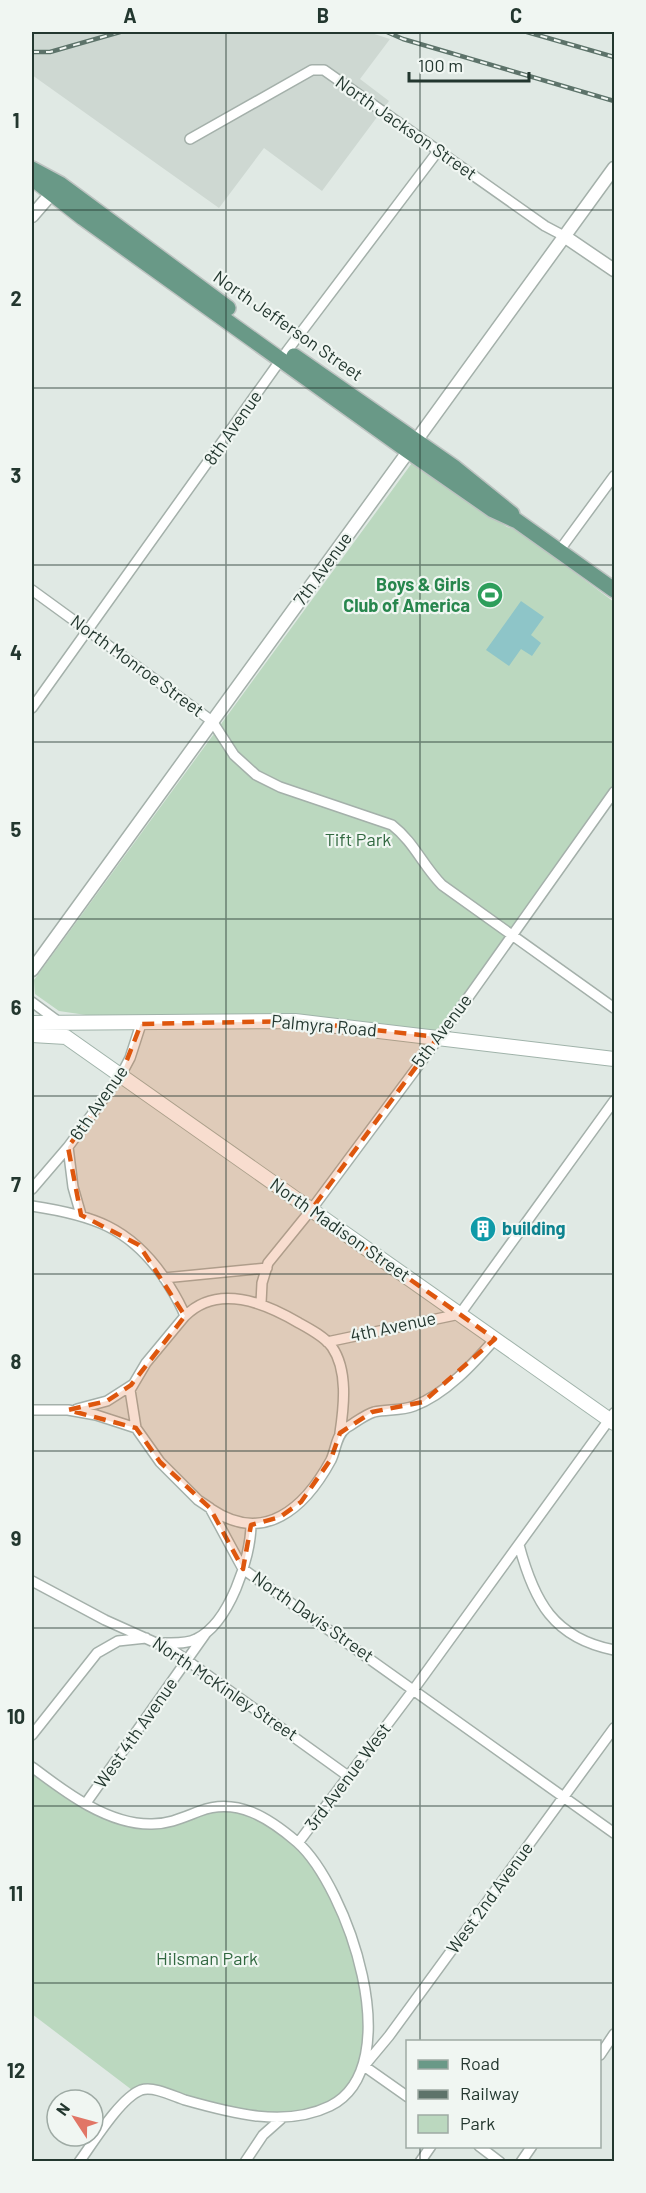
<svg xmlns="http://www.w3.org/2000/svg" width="646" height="2193" font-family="Barlow,sans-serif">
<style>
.built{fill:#ced8d2}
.green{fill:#bbd8bf}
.water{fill:#8ec5c8}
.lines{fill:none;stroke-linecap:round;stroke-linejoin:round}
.minor-casing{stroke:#a4b0aa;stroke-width:12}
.tertiary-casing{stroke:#a4b0aa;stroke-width:15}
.secondary-casing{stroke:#a0b3aa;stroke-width:16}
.primary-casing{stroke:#bdc3c1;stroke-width:18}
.minor{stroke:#fff;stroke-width:9}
.tertiary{stroke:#fff;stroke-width:12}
.secondary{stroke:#fff;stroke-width:14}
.primary{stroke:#699987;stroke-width:15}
.rail-casing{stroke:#5d736a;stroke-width:4.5}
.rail{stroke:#f0f6f2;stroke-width:2;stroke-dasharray:7;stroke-linecap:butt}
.marked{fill:#de570e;fill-opacity:0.2;stroke:#de570e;stroke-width:4.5;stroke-dasharray:12 8;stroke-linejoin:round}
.grid{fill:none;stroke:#23372f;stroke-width:1.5;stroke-opacity:0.55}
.labels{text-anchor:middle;stroke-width:4.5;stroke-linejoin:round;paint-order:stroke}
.street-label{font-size:18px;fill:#23372f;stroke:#f0f6f2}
.leisure-label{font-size:18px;font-weight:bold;fill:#27864d;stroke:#f0f6f2;text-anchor:end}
.park-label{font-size:18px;fill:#326941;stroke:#f0f6f2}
.culture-label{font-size:18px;font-weight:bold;fill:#0d838f;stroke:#f0f6f2;text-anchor:start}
.neatline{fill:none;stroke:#23372f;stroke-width:2}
.grid-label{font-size:20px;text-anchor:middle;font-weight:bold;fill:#23372f}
</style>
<rect width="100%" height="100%" fill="#e0e9e4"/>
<!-- built -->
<path class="built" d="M32,32H368L390,39L360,79L389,101L322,191L264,148L219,208L32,75Z"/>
<!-- green -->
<path class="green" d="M412,463L507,527L518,530L614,602V790L438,1036L294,1019L140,1023L59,1011L35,994L34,980Z
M32,1769L62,1792L137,1824L239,1807L297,1843L332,1894L362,1976L366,2043L346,2093L330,2105L286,2116L218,2109L153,2089L136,2093L32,2014Z"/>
<!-- water -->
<path class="water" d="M521,601L544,617L531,635L541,643L532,656L521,649L509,666L486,650Z"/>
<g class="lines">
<defs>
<path id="minor" d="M190,139L312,70H324L545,226L564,236
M559,551L614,476
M32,590L212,721L234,755L256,775L280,787L392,825C414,842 423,866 442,885L614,1008
M32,708L287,351L438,151
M32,1002L59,1022
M32,1189L68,1147
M32,1206C92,1215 130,1227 165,1279C173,1292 180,1302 185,1316L146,1363L130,1390L136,1428
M81,1215L73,1187L68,1147L121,1075L130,1058L141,1024
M164,1278L267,1268
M261,1303L262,1283L268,1263L311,1210L450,1023L614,792
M185,1316C218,1283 265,1303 299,1323C310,1329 325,1337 332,1347C348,1370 344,1406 340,1433
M327,1342L460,1314L614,1101
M77,1409L107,1401L132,1385
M32,1410H68L96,1415L136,1428L160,1462L198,1500L210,1508L243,1569L614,1833
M211,1509C264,1545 305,1508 331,1460C336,1450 336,1435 346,1428C355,1423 364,1415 374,1412C387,1409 401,1411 414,1406C446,1394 473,1364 495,1339
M519,1545C534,1601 553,1638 614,1650
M32,1581L105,1620L174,1651L348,1776
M164,1643C174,1643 187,1644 196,1639C229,1624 251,1558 251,1524
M32,1735L97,1653L118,1641L146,1638
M32,1767C65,1792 108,1825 152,1824C170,1824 184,1817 200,1811C237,1797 269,1818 297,1842C347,1886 410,2066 330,2106C285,2128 231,2113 185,2100C173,2096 154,2086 141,2090C120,2098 93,2143 79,2162
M86,1803L206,1633
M298,1843L414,1689L614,1413
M600,2055L614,2034
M408,2097L364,2066L389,2036L614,1728
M479,2146L500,2162
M245,2162L263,2135L281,2119
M420,2162L431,2146
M521,2162L532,2146"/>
<path id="tertiary" d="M32,216L57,187
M564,236L614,270
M32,970L614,168"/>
<path id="secondary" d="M32,1023L295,1021L614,1059
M32,1035L66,1037L614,1423"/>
<path id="primary" d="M32,169L60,184L228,308
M32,178L83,218L408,451L493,510L517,521L614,590
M294,356L455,468L512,514"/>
</defs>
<!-- minor casing -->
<use href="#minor" class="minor-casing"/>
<!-- tertiary casing -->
<use href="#tertiary" class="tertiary-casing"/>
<!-- secondary casing -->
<use href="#secondary" class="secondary-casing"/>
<!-- primary casing -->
<use href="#primary" class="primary-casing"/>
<!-- minor -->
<use href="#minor" class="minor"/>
<!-- tertiary -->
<use href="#tertiary" class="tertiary"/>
<!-- secondary -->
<use href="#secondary" class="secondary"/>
<!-- primary -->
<use href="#primary" class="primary"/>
<defs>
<path id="rail" d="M387,32L403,39L614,101
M527,32L614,57
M32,52H50L120,32"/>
</defs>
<!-- rail casing -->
<use href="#rail" class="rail-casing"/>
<!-- rail -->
<use href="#rail" class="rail"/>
</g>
<!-- marked area -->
<path class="marked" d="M295,1021L438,1037L311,1210L495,1339L423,1402L372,1412L340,1433L331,1459L301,1502L280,1517L251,1525L243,1569L210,1508L160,1462L136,1428L68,1410L107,1401L131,1385L185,1316L139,1245L81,1215L68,1147L121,1075L141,1024Z"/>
<!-- grid -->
<path class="grid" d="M226,32V2162M420,32V2042M32,210H614M32,388H614M32,565H614M32,742H614M32,919H614M32,1096H614M32,1274H614M32,1451H614M32,1628H614M32,1806H614M32,1983H614M420,2146V2162"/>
<!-- icons -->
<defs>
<symbol id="stadium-disc" viewBox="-11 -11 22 22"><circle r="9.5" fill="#2e9e5b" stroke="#f0f6f2"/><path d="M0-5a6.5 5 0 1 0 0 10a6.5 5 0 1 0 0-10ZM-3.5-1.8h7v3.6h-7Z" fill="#fff"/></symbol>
<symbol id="building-disc" viewBox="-11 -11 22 22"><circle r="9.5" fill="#0f9aa8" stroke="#f0f6f2"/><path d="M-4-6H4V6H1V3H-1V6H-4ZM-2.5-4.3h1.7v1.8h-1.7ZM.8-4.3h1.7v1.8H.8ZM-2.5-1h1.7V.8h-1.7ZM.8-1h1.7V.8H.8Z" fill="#fff"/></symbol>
</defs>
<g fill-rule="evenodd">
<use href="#stadium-disc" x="475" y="580" width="30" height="30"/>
<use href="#building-disc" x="468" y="1214" width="30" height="30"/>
</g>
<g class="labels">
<!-- street labels -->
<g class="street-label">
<text transform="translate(406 128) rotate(35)" y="6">North Jackson Street</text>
<text transform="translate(288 326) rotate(35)" y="6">North Jefferson Street</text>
<text transform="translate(233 428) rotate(-55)" y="6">8th Avenue</text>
<text transform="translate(323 569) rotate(-54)" y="6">7th Avenue</text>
<text transform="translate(137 666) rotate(36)" y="6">North Monroe Street</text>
<text transform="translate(324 1026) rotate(5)" y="6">Palmyra Road</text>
<text transform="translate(442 1031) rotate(-53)" y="6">5th Avenue</text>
<text transform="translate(99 1103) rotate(-55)" y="6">6th Avenue</text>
<text transform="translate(340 1230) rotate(35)" y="6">North Madison Street</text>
<text transform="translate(393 1327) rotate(-12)" y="6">4th Avenue</text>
<text transform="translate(313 1617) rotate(35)" y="6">North Davis Street</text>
<text transform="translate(225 1689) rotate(34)" y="6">North McKinley Street</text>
<text transform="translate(136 1733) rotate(-55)" y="6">West 4th Avenue</text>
<text transform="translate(348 1777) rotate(-53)" y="6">3rd Avenue West</text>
<text transform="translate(490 1898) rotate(-54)" y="6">West 2nd Avenue</text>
</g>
<!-- leisure labels -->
<g class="leisure-label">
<text x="470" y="591">Boys &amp; Girls<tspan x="470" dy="21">Club of America</tspan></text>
</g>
<!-- park labels -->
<g class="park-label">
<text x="358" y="846">Tift Park</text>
<text x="207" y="1965">Hilsman Park</text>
</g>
<!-- culture labels -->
<g class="culture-label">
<text x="502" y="1235">building</text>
</g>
</g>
<!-- border -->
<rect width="646" height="2193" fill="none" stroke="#f0f6f2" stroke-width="66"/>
<!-- legend -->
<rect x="406" y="2040" width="195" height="108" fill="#f0f6f2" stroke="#9eaaa4" stroke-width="1.5"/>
<rect x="418" y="2060" width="30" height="9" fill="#699987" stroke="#9eaaa4" stroke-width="1.5"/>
<text x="460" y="2070" font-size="18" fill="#23372f">Road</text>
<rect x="418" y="2090" width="30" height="9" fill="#5d736a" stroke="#9eaaa4" stroke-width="1.5"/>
<text x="460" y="2100" font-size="18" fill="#23372f">Railway</text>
<rect x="418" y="2115" width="30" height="18" fill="#bbd8bf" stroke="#9eaaa4" stroke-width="1.5"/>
<text x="460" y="2130" font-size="18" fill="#23372f">Park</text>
<!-- north arrow -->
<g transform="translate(75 2118) rotate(306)"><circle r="28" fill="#f0f6f2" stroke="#9eaaa4" stroke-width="1.5"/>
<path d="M0-4.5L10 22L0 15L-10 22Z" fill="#e17666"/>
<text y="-9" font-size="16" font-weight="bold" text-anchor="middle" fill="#23372f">N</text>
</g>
<!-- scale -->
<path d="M409 72v9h120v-9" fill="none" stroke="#23372f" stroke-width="3"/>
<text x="418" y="72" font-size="18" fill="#23372f" stroke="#f0f6f2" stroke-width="4.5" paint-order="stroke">100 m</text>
<rect x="33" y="33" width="580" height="2127" class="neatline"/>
<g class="grid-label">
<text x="130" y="23">A</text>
<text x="323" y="23">B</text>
<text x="516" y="23">C</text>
<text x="16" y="128">1</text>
<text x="16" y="306">2</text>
<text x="16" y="483">3</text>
<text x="16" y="660">4</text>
<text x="16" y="837">5</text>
<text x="16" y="1015">6</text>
<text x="16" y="1192">7</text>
<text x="16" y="1369">8</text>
<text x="16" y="1546">9</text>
<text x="16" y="1724">10</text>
<text x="16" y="1901">11</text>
<text x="16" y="2078">12</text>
</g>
</svg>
